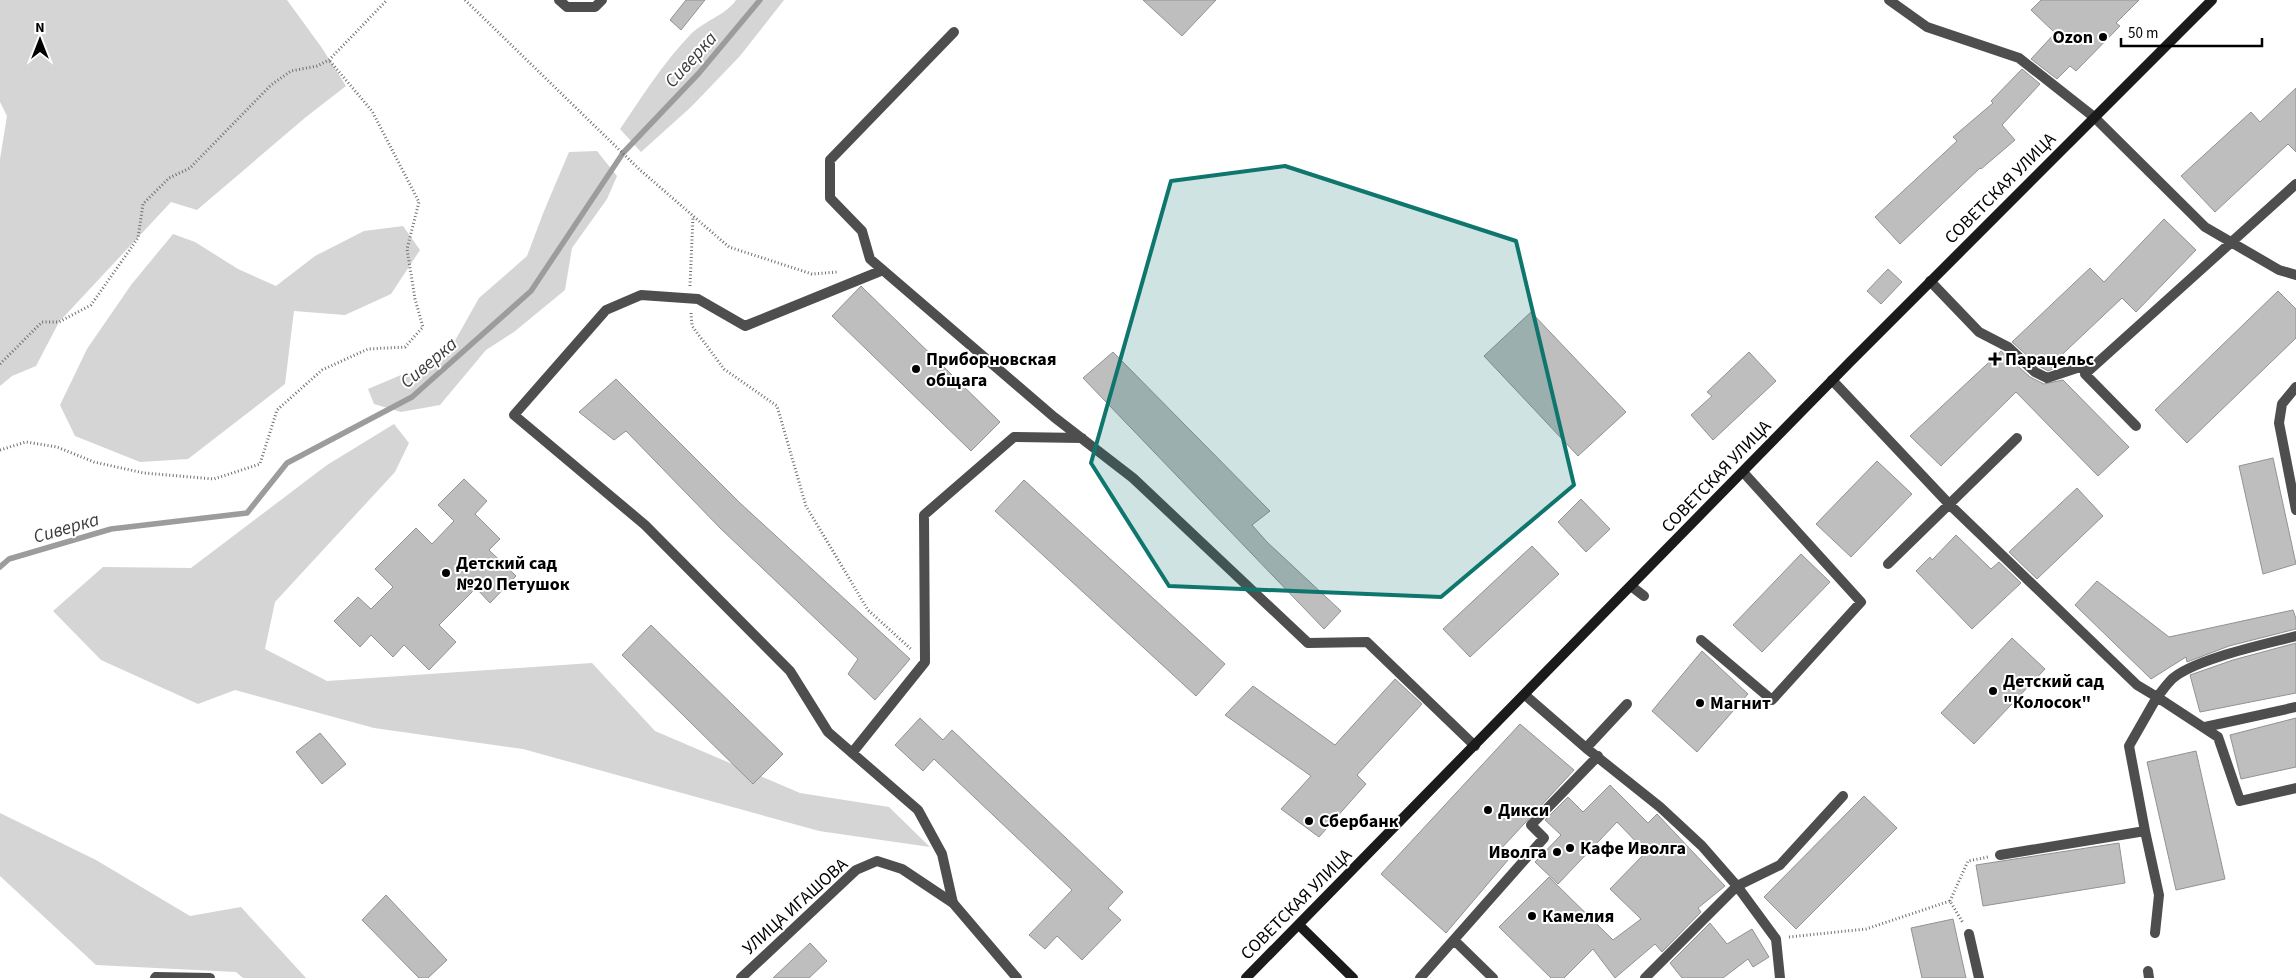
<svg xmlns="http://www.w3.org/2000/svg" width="2296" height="978" font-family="'Source Sans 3',sans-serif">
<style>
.green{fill:#d5d5d5}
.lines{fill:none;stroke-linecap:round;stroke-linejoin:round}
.stream{stroke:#9c9c9c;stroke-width:5.5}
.building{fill:#bebebe;stroke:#929292}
.path{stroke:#707070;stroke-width:3;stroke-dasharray:1 2.5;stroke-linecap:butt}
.service{stroke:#4e4e4e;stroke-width:10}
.minor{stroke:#4e4e4e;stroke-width:10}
.secondary{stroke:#1b1b1b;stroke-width:10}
.marked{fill:#0f766e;fill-opacity:0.2;stroke:#0f766e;stroke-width:4;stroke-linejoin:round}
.poi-dot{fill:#000;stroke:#fff;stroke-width:2}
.labels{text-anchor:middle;stroke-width:4;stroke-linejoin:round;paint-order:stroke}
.poi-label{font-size:18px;font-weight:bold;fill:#000;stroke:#fff;text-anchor:start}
.street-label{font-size:18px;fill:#000;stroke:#fff}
.water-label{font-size:19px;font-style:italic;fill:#3d3d3d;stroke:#fff}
</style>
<rect width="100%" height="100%" fill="#fff"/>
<!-- green -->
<path class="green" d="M0,0H287L322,48L346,86L306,117L197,210L171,202L59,322L36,366L12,376L0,386V159L7,116L0,102Z
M736,0H784L740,56L691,107L641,152L620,129C642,97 663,63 690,35C703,21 725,16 736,0Z
M597,151L617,176L607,199L572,248L565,290L514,332L486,350L440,405L401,412L374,404L368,389L401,375L417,377L452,346L479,298L527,256L544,211L569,152Z
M403,226L420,250L391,294L345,315L294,311L285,384L188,459L140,462L75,436L60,405L87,349L131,285L173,234L195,242L238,269L276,286L315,256L364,231Z
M394,424L409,443L395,472L275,602L265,649L327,681L592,663L655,731L800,793L889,807L930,847L819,831L523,749L374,728L235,690L198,704L101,660L53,611L103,567L191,568L327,465Z
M0,813L96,860L190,916L241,907L306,978H243L236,972L96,965L0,876Z"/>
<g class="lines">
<!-- stream -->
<path class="stream" d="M0,567L9,559L111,529L247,513L287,463L412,397L531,291L623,153L699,73L760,0"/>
</g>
<!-- building -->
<path class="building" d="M686,0H705L681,30L670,20Z
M1143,0H1216L1182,36Z
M2041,0H2139L2116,23L2120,26L2076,71L2070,66L2057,79L2031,59L2055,33L2031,10Z
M2022,69L2040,84L2002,125L2015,140L1981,169L1980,168L1900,244L1875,217L1957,141L1953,137L1993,103L1991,101Z
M2296,88V152L2288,144L2215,212L2181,176L2251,112L2260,122Z
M2164,219L2196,250L2136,312L2122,298L2050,366L2053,369L2048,371L2039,366L2012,342L2090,268L2104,282Z
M1888,269L1902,282L1881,304L1867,291Z
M861,286L1000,422L971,451L832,316Z
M2278,291L2296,309V338L2187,443L2155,410Z
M1531,312L1626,412L1578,456L1484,356Z
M2001,351L2030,377L2044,384L2063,380L2129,447L2098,476L2016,392L1941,466L1910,436Z
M1113,352L1270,511L1252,525L1267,542L1341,611L1324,629L1083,378Z
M1749,352L1776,381L1713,440L1691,415L1712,396L1707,392Z
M616,379L740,503L910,659L875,700L848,674L858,659L721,529L626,431L614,440L579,412Z
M2273,458L2296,564L2263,574L2239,466Z
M1877,461L1912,494L1851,557L1816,524Z
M464,479L487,501L475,514L500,539L489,550L516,576L490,603L476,588L439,625L456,642L429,670L404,645L393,657L371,635L360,647L334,621L358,597L371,609L393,587L375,569L416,528L432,544L454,521L438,505Z
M1024,480L1225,664L1196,696L995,511Z
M2077,488L2103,516L2037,579L2009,552Z
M1581,499L1610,529L1586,552L1558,522Z
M1956,535L1991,569L1999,562L2021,583L1972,629L1916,571L1930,557L1932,560Z
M1532,546L1559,574L1470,657L1443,629Z
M1801,554L1830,582L1762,652L1733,625Z
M2097,581L2169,637L2293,610L2296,619V629L2229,646L2187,662L2186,657L2151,679L2075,605Z
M651,625L783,754L753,784L622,655Z
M2012,638L2045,669L1974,744L1941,713Z
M2296,643V693L2200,712L2190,675L2233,660Z
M1702,651L1748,694L1697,752L1652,711Z
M1395,679L1422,704L1357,775L1366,784L1319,837L1281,809L1311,776L1225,715L1253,686L1335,745Z
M920,718L943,740L952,730L1123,892L1108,908L1121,920L1082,960L1057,936L1045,949L1029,935L1072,890L934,759L923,771L895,745Z
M2296,718V767L2241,779L2230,735Z
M1520,724L1574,770L1499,851L1508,860L1446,933L1381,874Z
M320,733L346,764L322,784L296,752Z
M2196,751L2225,879L2176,890L2147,762Z
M1610,785L1648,823L1657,814L1725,886L1698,908L1701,912L1662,952L1655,944L1615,978L1593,949L1564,978H1551L1499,927L1549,877L1613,940L1641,919L1610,889L1646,852L1617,822L1558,884L1535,862L1561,835L1545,820L1568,797L1583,812Z
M1864,796L1897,828L1796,929L1764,897Z
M2119,843L2125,883L1983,906L1976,865Z
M386,895L447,960L428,978H419L362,920Z
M1953,919L1966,978H1922L1911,928Z
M1710,923L1727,944L1752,929L1769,957L1753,967L1748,959L1723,978H1682L1670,963Z
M810,943L827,961L809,978H773Z"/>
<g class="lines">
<!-- path -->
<path class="path" d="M465,0L639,169L729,247L812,274L837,272
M690,286L693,216
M691,313L692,326L724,369L777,406L806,506L868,610L912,650
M0,364L42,322H59L91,305L138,238L143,204L169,178L190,168L271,85L291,71L317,66L329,60L387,0
M0,450L26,442L57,447L94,462L144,473L214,479L260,464L277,410L322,370L368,349L405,347L423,327L415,299L407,249L419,202L372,111L329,60
M1950,901L1968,861L1988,857
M1789,937L1866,929L1950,901L1963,923"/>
<!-- service -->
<path class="service" d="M559,0L567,7H595L602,0
M1889,0L1927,27L2019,58L2094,117L2205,227L2279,270L2296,275
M954,32L830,160V198L862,231L870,259L1054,417L1133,478L1308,643L1367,642L1475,746
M883,270L745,326L698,299L641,295L606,310L514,415L645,525L790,671L828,732L918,810L942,854L953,903
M1930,281L1979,332L2008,347L2035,372L2047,378L2095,362
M1832,380L1949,504L2137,685L2157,697L2129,746L2145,831L2000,855
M2296,387L2282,404L2279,423L2296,510
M2136,426L2085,374L2296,184
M1888,564L2017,438
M1631,586L1644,596
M2296,636C2266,644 2194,659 2172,679C2167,684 2162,691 2157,697L2218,737L2240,801L2296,788
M1701,640L1772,700L1861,602L1743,472
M1525,695L1586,748L1660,807L1702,846L1737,886L1645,978
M2205,727L2296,707
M1586,748L1627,704
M852,753L925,662L924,515L1014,437L1082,438
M2145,831L2159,895L2155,933
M1969,934L1979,978
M1454,940L1493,978
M2148,971L2149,978
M156,977L210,978
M1420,978L1544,838L1531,825L1598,756
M1780,978L1776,939L1737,886L1780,865L1843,796"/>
<!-- minor -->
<path class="minor" d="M155,978L156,977
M741,978L856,870L877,861L902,869L953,903L1017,978"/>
<!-- secondary -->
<path class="secondary" d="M1299,925L1353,978
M1246,978L1849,363L2212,0"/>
</g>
<!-- marked area -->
<path class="marked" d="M1285,166L1516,241L1574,485L1441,597L1169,586L1091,463L1171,181Z"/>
<!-- markers -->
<g class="poi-dot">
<circle cx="2103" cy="37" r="5"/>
<path d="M1992.5 351.5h5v5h5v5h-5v5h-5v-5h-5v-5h5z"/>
<circle cx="916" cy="369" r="5"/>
<circle cx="446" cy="573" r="5"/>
<circle cx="1993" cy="691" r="5"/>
<circle cx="1700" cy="703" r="5"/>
<circle cx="1488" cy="810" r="5"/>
<circle cx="1309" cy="821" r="5"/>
<circle cx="1570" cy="848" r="5"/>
<circle cx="1557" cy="852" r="5"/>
<circle cx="1532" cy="916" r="5"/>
</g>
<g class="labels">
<!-- poi labels -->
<g class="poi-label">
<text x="2093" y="43" text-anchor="end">Ozon</text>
<text x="926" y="365">Приборновская<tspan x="926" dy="21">общага</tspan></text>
<text x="2005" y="365">Парацельс</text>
<text x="456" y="569">Детский сад<tspan x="456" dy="21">№20 Петушок</tspan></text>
<text x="2003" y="687">Детский сад<tspan x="2003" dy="21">"Колосок"</tspan></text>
<text x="1710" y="709">Магнит</text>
<text x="1498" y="816">Дикси</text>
<text x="1319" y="827">Сбербанк</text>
<text x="1580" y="854">Кафе Иволга</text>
<text x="1547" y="858" text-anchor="end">Иволга</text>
<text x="1542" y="922">Камелия</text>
</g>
<!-- street labels -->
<g class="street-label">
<text transform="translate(2000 188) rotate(-45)" y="6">СОВЕТСКАЯ УЛИЦА</text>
<text transform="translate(1716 476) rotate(-46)" y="6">СОВЕТСКАЯ УЛИЦА</text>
<text transform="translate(1296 904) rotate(-45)" y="6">СОВЕТСКАЯ УЛИЦА</text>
<text transform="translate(795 906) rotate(-42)" y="6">УЛИЦА ИГАШОВА</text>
</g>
<!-- water labels -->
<g class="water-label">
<text transform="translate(690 59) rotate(-48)" y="7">Сиверка</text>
<text transform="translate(428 362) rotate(-40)" y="7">Сиверка</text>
<text transform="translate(66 527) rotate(-16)" y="7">Сиверка</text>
</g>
</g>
<!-- north arrow -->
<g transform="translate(40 40)" stroke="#ffffff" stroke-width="4" paint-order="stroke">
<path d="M0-4L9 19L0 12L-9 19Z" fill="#000000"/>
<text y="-8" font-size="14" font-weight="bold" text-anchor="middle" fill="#000000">N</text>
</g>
<!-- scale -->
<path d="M2121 38v8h141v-8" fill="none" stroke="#000000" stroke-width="2.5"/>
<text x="2128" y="38" font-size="15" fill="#000000" stroke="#ffffff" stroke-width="4" paint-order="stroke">50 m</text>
</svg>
